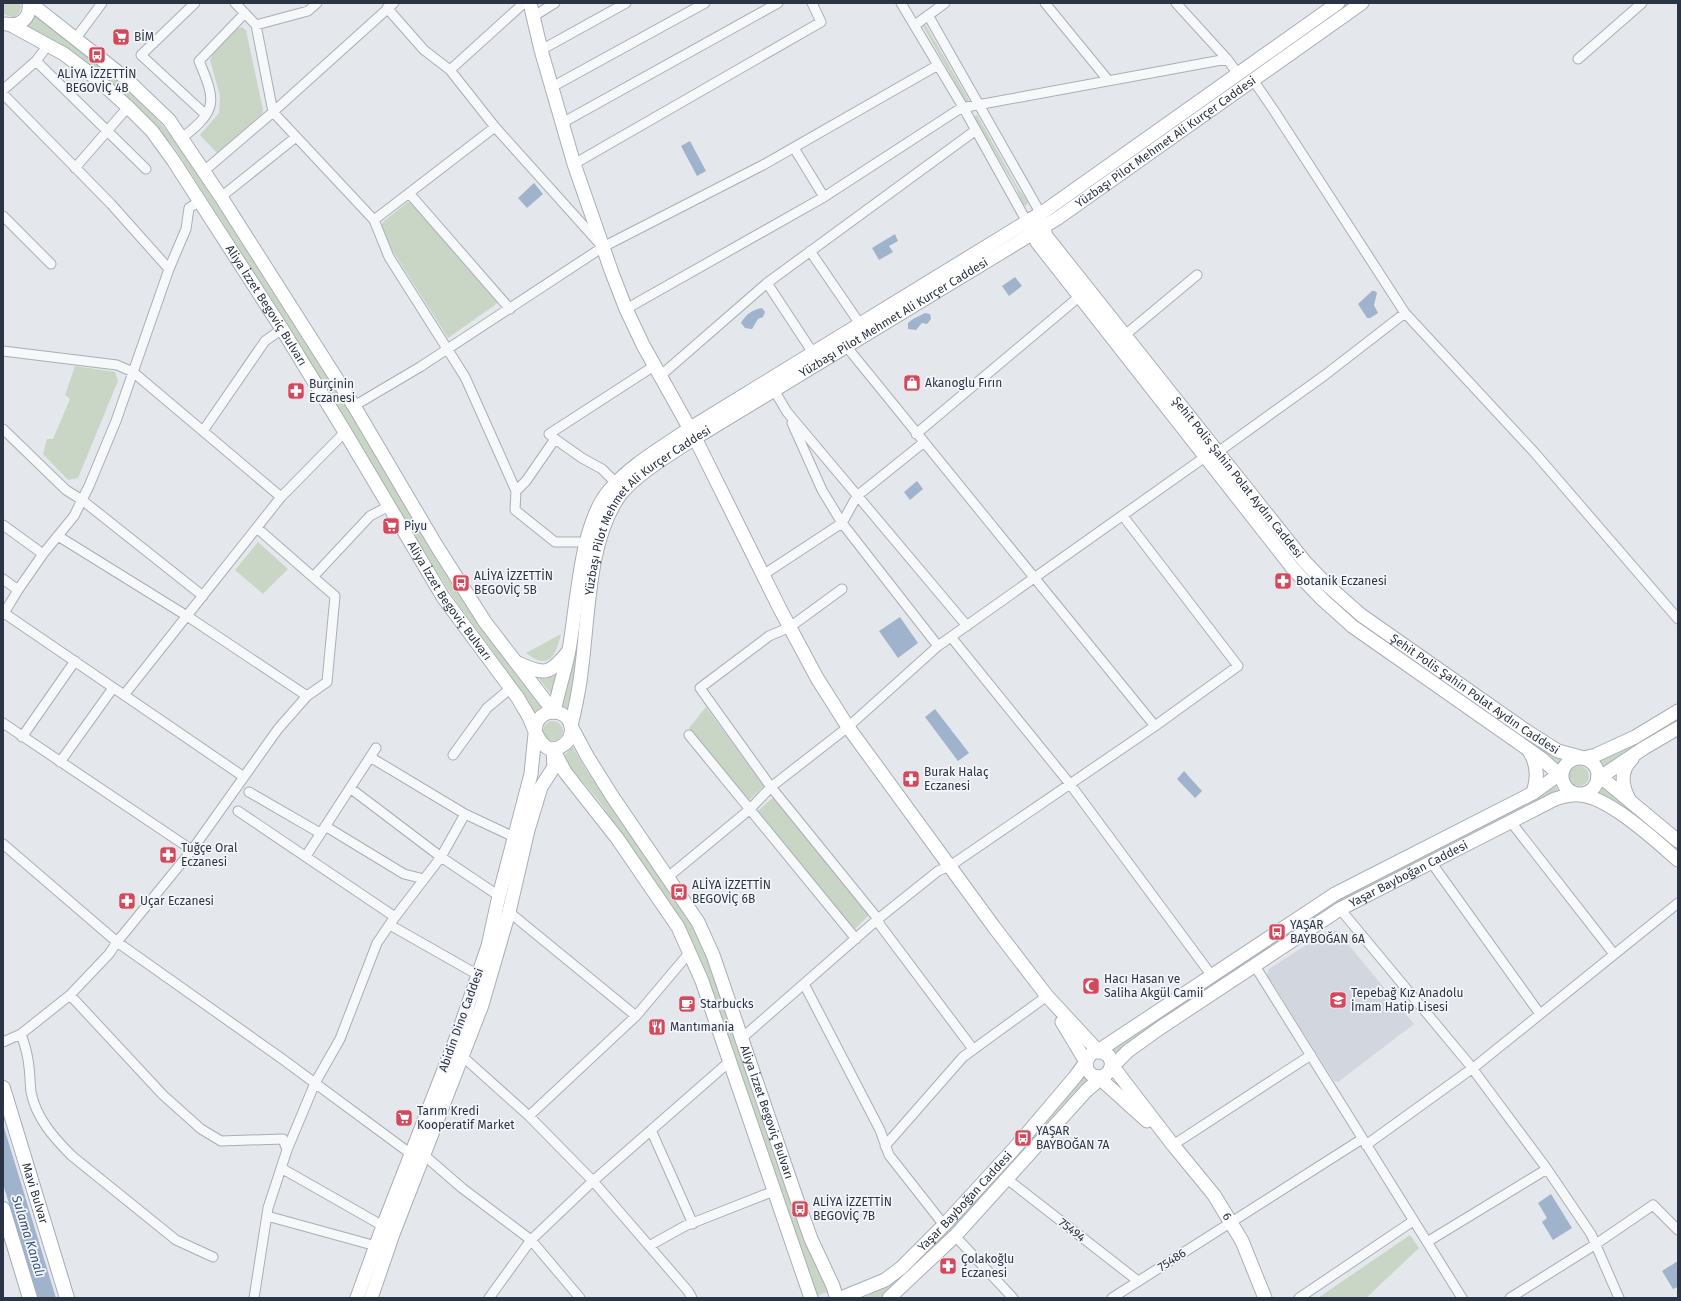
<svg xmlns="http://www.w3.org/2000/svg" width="1681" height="1301" font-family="'Fira Sans',sans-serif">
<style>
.built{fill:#d2d6de}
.green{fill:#c9d6c5}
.water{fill:#9fb4cc}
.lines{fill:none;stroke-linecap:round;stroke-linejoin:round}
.street-casing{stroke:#a9aeb7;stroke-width:11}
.secondary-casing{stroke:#a9aeb7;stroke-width:15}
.primary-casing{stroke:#a3abb8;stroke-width:16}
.street{stroke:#f7f8fa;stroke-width:9}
.secondary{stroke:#fff;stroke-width:13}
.primary{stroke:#fff;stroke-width:14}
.labels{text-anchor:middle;stroke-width:3.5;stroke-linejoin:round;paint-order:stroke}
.poi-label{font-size:12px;fill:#2b3445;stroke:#f4f6f9;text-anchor:start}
.street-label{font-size:12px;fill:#2b3445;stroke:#f4f6f9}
.water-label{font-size:13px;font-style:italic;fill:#34527a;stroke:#f4f6f9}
</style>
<rect width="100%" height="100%" fill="#e4e7ec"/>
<!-- built -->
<path class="built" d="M1331,929L1338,932L1414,1024L1338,1082L1334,1081L1267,975L1269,969Z"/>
<!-- green -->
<path class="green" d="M4,3H19L21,7L19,13L14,17L5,15L3,12Z
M1347,3H1353L1049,218L1047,215Z
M32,13C84,53 137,91 178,144L347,407L435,557L479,623L542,707L534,714L523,693L451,594L431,562L284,319L174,147L144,114L122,93L59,44L25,25Z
M925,24L969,100L966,102L923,26Z
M242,27L246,30L263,110L262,114L217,153L200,135L219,113L220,96L210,60L213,54L238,28Z
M977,115L1018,188L1028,202L1026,206L1022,204L1016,188L974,117Z
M408,202L413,203L499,302L448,338L382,234L380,227L384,221Z
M1042,238L1292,554L1413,659L1532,742L1563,760L1557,766L1362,626L1334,602L1307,576Z
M75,366L115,372L118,381L78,478L68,480L43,454L47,439H53L70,399L65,395Z
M616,492L576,665L569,714L559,704L584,578Z
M258,542L288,569L263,594L235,570Z
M561,634C556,656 548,671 526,653Z
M559,670L551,694L537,676Z
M706,707L764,786L749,800H746L689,728Z
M1678,718V720L1629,750L1603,768L1598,760Z
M543 731a10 10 0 1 1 20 0a10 10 0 1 1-20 0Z
M572,746L585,768L689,920L708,959L774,1156L809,1251L829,1292L821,1294L816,1298L702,963L684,924L599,801L562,757L567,753Z
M1569 776a10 10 0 1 1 20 0a10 10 0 1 1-20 0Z
M1555,784L1557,789L1560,792L1540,799L1336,905L1131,1040L1115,1055L1110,1050L1334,902L1539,797Z
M1602,785L1678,849V852L1596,793Z
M775,798L869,915L854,930L757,812L771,799Z
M1085,1073L1090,1079L1080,1086L952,1229L882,1296L879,1298H863C896,1283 919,1255 944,1230C991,1183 1035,1134 1078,1084Z
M1410,1235L1419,1248L1366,1298H1318Z"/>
<!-- water -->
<path class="water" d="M690,141L706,171L697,176L681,146Z
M534,183L543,194L527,208L518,198Z
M895,234L898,241L889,246L893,252L879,260L872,248Z
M1015,277L1022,286L1009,296L1002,286Z
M1372,291H1375L1377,293L1374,305L1378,313L1370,318H1367L1358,304Z
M762,308L765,312L763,317L758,319L752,329L745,328L741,323C746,314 752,310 762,308Z
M925,313L930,314L931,319L927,324L922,323L916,330L908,329V323L913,319Z
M917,481L923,489L910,500L904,492Z
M900,617L918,643L898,658L879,631Z
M935,709L969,753L958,761L925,717Z
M1184,771L1202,791L1195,798L1177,779Z
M3,1124L56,1298H38L3,1184Z
M1551,1194L1572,1228L1553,1240L1542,1222L1547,1218L1538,1203Z
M1678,1261V1287L1673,1289L1662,1271Z"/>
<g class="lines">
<defs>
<path id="street" d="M195,3L141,55L206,115
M235,3L256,25L273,112L374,220L389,257L465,377L516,491
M901,3L963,107L1027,222
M1045,3L1108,80
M1176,3L1227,59L1238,74
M387,8L424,50L450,70L495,127L600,244
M928,15L1037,207L1039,214
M534,16L555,3
M256,25L308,11L317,3
M915,25L945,3
M76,38L102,3
M541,50L626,3
M1578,59L1642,3
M36,61L48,45
M450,70L524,3
M1253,80L1273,109L1405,313L1534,452L1678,619
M552,87L705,3
M3,90L36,61L146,169
M3,94L111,204L169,269
M562,123L778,3
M182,138C218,110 216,101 199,61L245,13
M794,148L824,197
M574,164L821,22L812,3
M75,168L128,107
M204,171L273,112L394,3
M409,193L510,309
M221,197L296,137
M3,216L51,264
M374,220L495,127
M810,251L860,324
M767,283L813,353
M626,309L824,197L961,108L1227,59
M1125,335L1197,275
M846,346L1155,726
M3,351L117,365L133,372L281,497
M659,377L767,283L976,130
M774,390L787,412L967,626
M354,406L420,367L603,247L763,165L938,65
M792,423L822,490L842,523L938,646
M3,429L66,490L82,500L203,596
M203,431L265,341L282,329
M916,434L1080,296
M555,439L549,434L654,366
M1218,452L1325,375L1405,313
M3,525L43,554
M257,528L313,577
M58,536L187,616L307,696
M587,542H555L515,510L516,491L526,481L555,439L582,458L602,469L616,483
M763,575L842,523L857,496L923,443
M3,579L18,590
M842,589L790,627L769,636L700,688L771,787L878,919L880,925L973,1049
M4,613L244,777
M3,615L18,590L43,554L74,516L89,486L116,421L169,269L186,229L189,208L200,201
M951,637L1070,784L1212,976
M124,695L281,497L345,432
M3,723L192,850
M689,735L856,939
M22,737L75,661
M453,755L487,708L511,688
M370,757L465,814L514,837
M60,762L113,688
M350,788L441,857L465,814
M249,792L320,833
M238,811L395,917
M1511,822L1614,954
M325,826L404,874L424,879
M3,844L117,942L281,1058L411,1154
M306,856L376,748
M1431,862L1540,1014
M668,877L749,810L771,787L848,727L938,646L1205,457
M1340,909L1469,1064L1547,1169L1591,1234L1619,1298
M509,912L636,1016
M390,925L478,975
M1255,966L1462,1298
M804,984L880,1130L889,1155L944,1225
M70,995L109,954L117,942L192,850L278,729L307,696L327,682L335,596L313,577L370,516L389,506
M21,1034C25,1045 28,1056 29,1067C30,1075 30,1083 31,1092C36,1118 54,1138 72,1156L176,1240L213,1257
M742,1038L878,919L938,871L950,866L1155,726L1238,666L1123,516
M3,1042L21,1034L70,995L163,1095L201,1129L221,1141L283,1139L287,1150L268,1208L254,1298
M529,1116L636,1016L690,952
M651,1130L693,1224
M1173,1145L1311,1055
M1366,1145L1477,1065L1678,903
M885,1146L963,1057L1047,996
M287,1150L315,1083L340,1039L377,943L392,921L441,857L499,896
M424,1155L462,1188L531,1240L593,1181L529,1116L462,1056
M281,1168L383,1226
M1007,1179L1138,1281
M267,1216L376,1246
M955,1236L1013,1298
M1427,1242L1547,1169
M649,1246L685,1226L774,1191
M489,1298L531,1240L580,1298
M692,1298L688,1291L593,1181L729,1062
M1112,1298L1362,1139
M1299,1298L1413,1221
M1510,1298L1596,1244L1653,1205L1678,1230"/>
<g id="secondary">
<path d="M30,3L124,77L169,120L221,197L354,406L436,545L485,622L554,712"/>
<path d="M530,3L541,50L574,164L612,273L626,309L643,345L695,438L780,609L817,678L848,727L994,927L1047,996L1098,1051"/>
<path d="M6,24C20,27 31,18 29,3"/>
<path id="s1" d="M11,25L64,54L97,79L128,107L152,131L173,160L282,329L345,432L443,597L518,698C521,704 526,711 529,717C534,728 542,757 560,747C566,744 570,740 571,733C576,708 534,702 535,734L531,774L499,896L488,946L459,1031L383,1226L357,1298"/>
<path id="s2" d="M1041,220L1046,236L1305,562L1327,585L1361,615L1525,730L1558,751L1584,758L1596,755L1635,737L1678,711"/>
<path d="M1029,225L1037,242L1295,571L1322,599L1352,626L1542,759L1553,769L1561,773"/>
<path d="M518,663C544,675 549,675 567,653"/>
<path d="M554,712C558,691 565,671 569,650C577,606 580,526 608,492C629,466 661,448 689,429L1046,210L1338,3"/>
<path id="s3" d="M571,726C574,713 577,700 579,687C589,630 585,543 620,495C636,474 672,453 695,438L1058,218L1362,3"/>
<path id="s4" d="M571,726L587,756L612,796L698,922L713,955L796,1197L811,1239L833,1286L836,1296"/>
<path d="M553,749L565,772L617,838L678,927L702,981L811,1298"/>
<path d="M1529,751C1538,764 1538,778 1533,793"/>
<circle cx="1580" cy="776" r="18"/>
<path d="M1598,777L1607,782L1678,841"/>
<path d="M1598,777L1608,772L1644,748L1678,728"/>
<path d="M1630,801C1622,787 1619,771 1632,759"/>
<path d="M1098,1051L1335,894L1533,793L1561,773"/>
<path id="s5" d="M1111,1068L1128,1051L1160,1028L1340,909L1555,799C1562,797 1571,794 1579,795C1608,796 1656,841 1678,860"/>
<path id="s6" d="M1111,1068L1117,1072L1173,1145L1214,1195L1242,1241L1265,1298"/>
<path d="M1102,1077L1106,1084L1147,1121"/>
<path d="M371,1298L393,1234L482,1005L509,912L528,830L541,787L554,767L553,750"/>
<path id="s7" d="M841,1298L885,1280L901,1268L944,1225L1013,1150L1075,1077L1086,1062L1090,1055L1094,1052H1102L1109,1056L1112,1064L1109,1072L1102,1077L1093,1076L1087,1070L1086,1062L1062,1022"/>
<path d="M889,1298L955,1236L1086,1091L1102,1077"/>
</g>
<g id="primary">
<path id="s8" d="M3,1088L67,1298"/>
<path d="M3,1209L30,1298"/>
</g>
</defs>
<!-- street casing -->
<use href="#street" class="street-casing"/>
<!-- secondary casing -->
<use href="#secondary" class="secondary-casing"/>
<!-- primary casing -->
<use href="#primary" class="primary-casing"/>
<!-- street -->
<use href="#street" class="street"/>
<!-- secondary -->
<use href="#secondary" class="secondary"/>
<!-- primary -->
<use href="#primary" class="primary"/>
</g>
<!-- icons -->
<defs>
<symbol id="supermarket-square" viewBox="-11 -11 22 22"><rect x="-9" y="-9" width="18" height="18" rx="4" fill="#d1495b" stroke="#f4f6f9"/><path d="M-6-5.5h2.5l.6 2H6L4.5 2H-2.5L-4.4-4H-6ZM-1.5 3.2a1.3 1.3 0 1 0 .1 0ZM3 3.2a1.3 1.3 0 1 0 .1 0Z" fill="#fff"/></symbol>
<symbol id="bus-square" viewBox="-11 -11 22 22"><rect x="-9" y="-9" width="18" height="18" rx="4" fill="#d1495b" stroke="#f4f6f9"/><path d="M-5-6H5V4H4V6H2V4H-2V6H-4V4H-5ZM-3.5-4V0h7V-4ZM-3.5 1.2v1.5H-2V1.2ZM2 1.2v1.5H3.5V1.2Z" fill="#fff"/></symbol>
<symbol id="shop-square" viewBox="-11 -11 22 22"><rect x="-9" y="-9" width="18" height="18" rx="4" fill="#d1495b" stroke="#f4f6f9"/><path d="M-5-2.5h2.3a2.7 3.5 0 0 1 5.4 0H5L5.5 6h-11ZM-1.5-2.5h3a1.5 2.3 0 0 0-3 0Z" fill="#fff"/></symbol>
<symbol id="pharmacy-square" viewBox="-11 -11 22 22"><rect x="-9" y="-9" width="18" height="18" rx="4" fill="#d1495b" stroke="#f4f6f9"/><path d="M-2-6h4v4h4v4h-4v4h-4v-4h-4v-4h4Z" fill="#fff"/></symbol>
<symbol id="mosque-square" viewBox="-11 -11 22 22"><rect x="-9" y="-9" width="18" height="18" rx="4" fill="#d1495b" stroke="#f4f6f9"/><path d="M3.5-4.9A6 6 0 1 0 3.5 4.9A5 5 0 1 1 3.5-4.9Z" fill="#fff"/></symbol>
<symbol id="school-square" viewBox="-11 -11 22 22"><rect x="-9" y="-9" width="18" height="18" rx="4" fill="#d1495b" stroke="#f4f6f9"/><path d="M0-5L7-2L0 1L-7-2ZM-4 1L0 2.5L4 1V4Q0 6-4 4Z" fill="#fff"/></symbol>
<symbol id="cafe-square" viewBox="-11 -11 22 22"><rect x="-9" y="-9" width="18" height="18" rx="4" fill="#d1495b" stroke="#f4f6f9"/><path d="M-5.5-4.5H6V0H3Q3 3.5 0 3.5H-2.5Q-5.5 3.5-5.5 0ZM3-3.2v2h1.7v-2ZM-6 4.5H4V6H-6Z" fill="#fff"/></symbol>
<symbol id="restaurant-square" viewBox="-11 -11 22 22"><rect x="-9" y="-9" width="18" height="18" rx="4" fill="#d1495b" stroke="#f4f6f9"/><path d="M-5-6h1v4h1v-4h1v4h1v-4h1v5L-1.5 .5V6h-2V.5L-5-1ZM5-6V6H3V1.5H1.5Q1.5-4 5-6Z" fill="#fff"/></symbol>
</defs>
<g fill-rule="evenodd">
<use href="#supermarket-square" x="111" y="27" width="20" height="20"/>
<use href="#bus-square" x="87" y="45" width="20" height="20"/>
<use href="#shop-square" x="902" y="373" width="20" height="20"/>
<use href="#pharmacy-square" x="286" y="381" width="20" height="20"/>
<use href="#supermarket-square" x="381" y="516" width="20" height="20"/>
<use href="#pharmacy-square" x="1273" y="571" width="20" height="20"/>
<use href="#bus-square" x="451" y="573" width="20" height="20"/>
<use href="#pharmacy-square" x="901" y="769" width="20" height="20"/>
<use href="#pharmacy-square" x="158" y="845" width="20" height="20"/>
<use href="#bus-square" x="669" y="882" width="20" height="20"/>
<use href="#pharmacy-square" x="117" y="891" width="20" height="20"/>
<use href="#bus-square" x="1267" y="922" width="20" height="20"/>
<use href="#mosque-square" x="1081" y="976" width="20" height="20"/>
<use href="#school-square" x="1328" y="990" width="20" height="20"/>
<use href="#cafe-square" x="677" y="994" width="20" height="20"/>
<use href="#restaurant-square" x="647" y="1017" width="20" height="20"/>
<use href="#supermarket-square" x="394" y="1108" width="20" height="20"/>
<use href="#bus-square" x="1013" y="1128" width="20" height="20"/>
<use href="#bus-square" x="790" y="1199" width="20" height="20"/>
<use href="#pharmacy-square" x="938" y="1256" width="20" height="20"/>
</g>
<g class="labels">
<!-- poi labels -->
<g class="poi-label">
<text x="134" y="41">BİM</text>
<text x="97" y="78" text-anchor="middle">ALİYA İZZETTİN<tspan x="97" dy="14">BEGOVİÇ 4B</tspan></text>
<text x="925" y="387">Akanoglu Fırın</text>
<text x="309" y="388">Burçinin<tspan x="309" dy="14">Eczanesi</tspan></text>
<text x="404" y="530">Piyu</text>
<text x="474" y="580">ALİYA İZZETTİN<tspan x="474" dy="14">BEGOVİÇ 5B</tspan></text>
<text x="1296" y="585">Botanik Eczanesi</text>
<text x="924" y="776">Burak Halaç<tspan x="924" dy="14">Eczanesi</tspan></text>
<text x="181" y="852">Tuğçe Oral<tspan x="181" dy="14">Eczanesi</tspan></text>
<text x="692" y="889">ALİYA İZZETTİN<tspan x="692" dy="14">BEGOVİÇ 6B</tspan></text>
<text x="140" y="905">Uçar Eczanesi</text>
<text x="1290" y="929">YAŞAR<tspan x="1290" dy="14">BAYBOĞAN 6A</tspan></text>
<text x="1104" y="983">Hacı Hasan ve<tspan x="1104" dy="14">Saliha Akgül Camii</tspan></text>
<text x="1351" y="997">Tepebağ Kız Anadolu<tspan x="1351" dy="14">İmam Hatip Lisesi</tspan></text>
<text x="700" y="1008">Starbucks</text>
<text x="670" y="1031">Mantımania</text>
<text x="417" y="1115">Tarım Kredi<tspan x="417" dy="14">Kooperatif Market</tspan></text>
<text x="1036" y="1135">YAŞAR<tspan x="1036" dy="14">BAYBOĞAN 7A</tspan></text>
<text x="813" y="1206">ALİYA İZZETTİN<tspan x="813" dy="14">BEGOVİÇ 7B</tspan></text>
<text x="961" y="1263">Çolakoğlu<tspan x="961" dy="14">Eczanesi</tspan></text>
</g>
<!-- street labels -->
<g class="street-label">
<text dy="4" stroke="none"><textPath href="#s3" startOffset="889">Yüzbaşı Pilot Mehmet Ali Kurçer Caddesi</textPath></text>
<text dy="4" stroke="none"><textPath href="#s1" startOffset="386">Aliya İzzet Begoviç Bulvarı</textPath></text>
<text dy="4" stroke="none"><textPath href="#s3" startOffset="565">Yüzbaşı Pilot Mehmet Ali Kurçer Caddesi</textPath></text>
<text dy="4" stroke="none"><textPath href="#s2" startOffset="325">Şehit Polis Şahin Polat Aydın Caddesi</textPath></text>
<text dy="4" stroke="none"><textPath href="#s3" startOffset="241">Yüzbaşı Pilot Mehmet Ali Kurçer Caddesi</textPath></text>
<text dy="4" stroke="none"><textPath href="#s1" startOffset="734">Aliya İzzet Begoviç Bulvarı</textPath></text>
<text dy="4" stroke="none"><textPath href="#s2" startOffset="649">Şehit Polis Şahin Polat Aydın Caddesi</textPath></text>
<text dy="4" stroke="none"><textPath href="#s5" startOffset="356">Yaşar Bayboğan Caddesi</textPath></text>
<text transform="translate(461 1020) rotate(-70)" y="4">Abidin Dino Caddesi</text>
<text dy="4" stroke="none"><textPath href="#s4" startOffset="436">Aliya İzzet Begoviç Bulvarı</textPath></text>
<text dy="4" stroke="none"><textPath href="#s8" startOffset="110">Mavi Bulvar</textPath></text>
<text dy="4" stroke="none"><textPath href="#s7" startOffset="160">Yaşar Bayboğan Caddesi</textPath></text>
<text dy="4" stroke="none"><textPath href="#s6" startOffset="189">6</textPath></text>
<text transform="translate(1072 1230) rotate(38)" y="4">75494</text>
<text transform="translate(1172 1260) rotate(-33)" y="4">75486</text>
</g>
<!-- water labels -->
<g class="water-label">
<text transform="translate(29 1236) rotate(73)" y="5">Sulama Kanalı</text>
</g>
</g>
<!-- border -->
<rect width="1681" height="1301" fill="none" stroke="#2b3445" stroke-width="8"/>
</svg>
